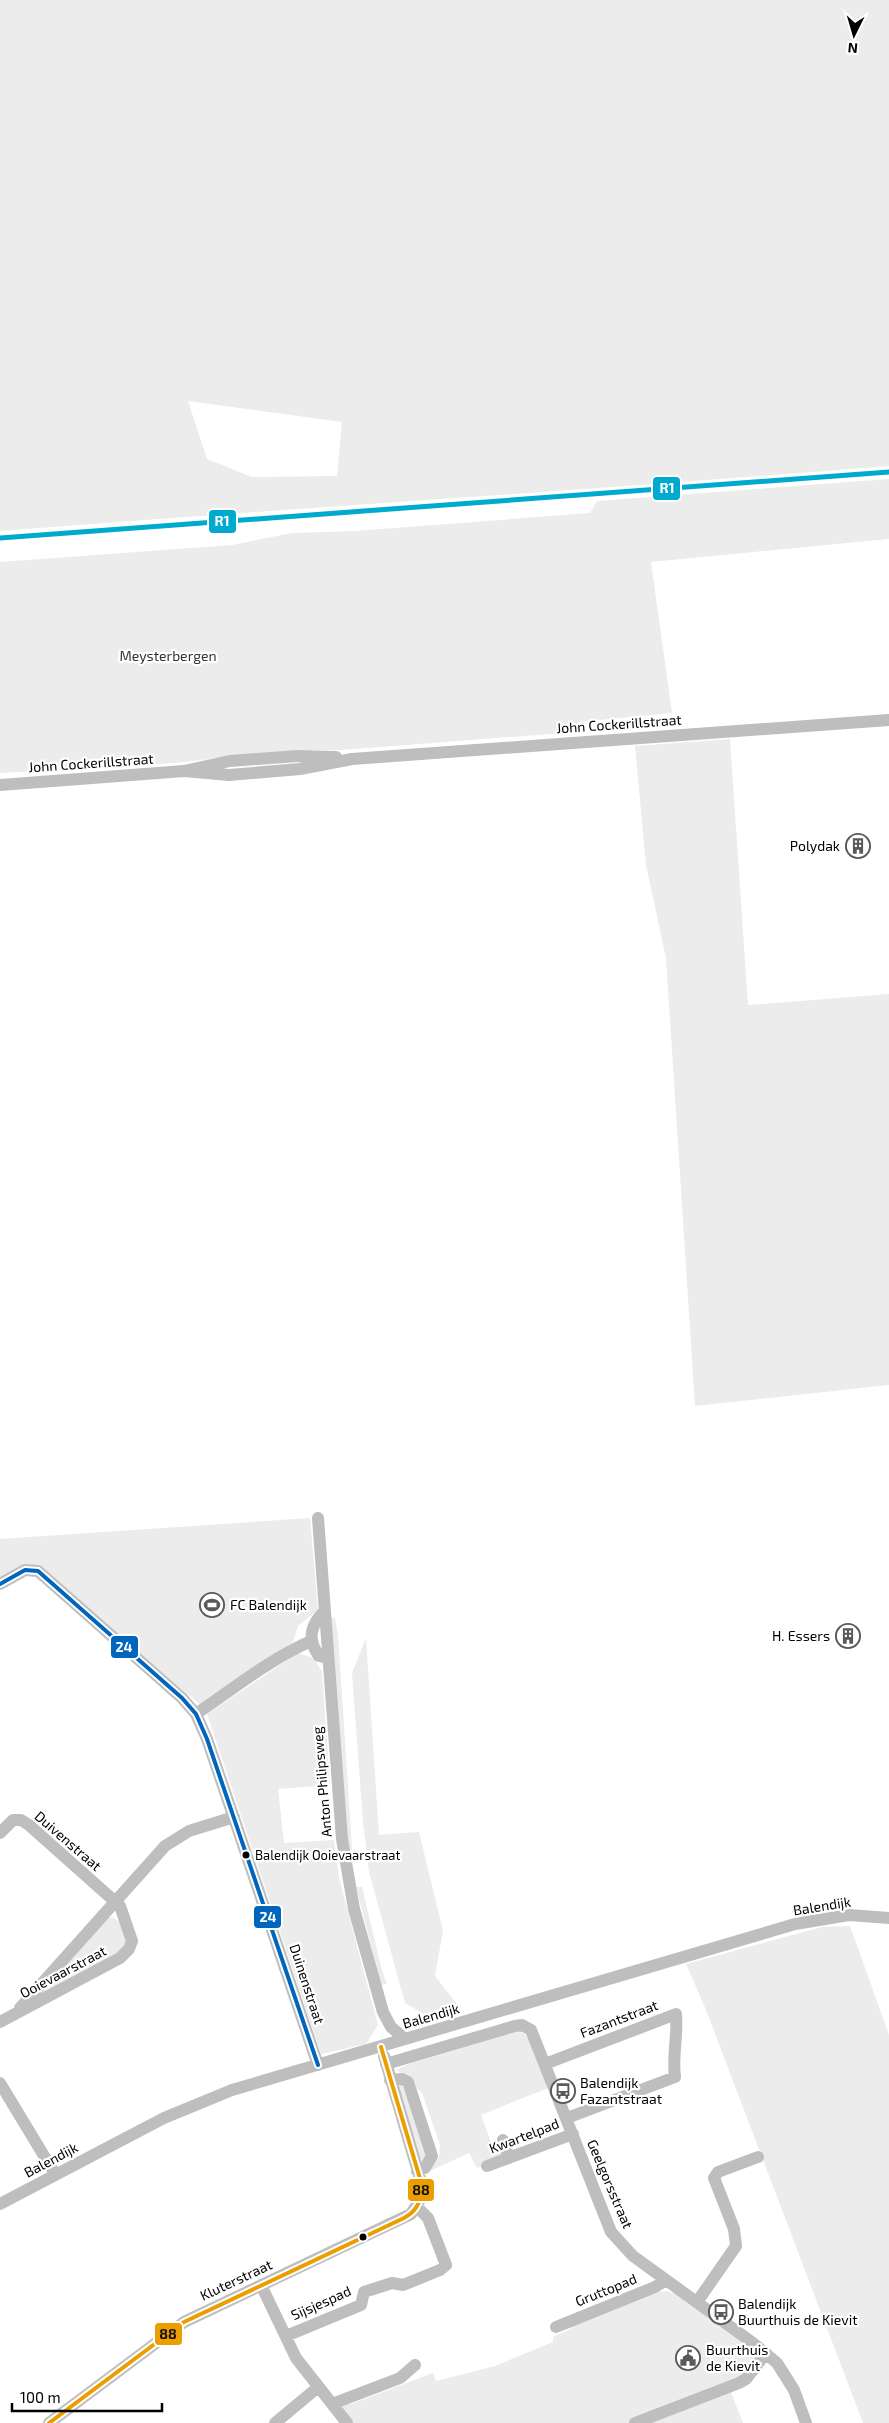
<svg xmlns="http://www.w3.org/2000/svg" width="889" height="2423" font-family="'Exo 2',sans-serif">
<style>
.green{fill:#ececec;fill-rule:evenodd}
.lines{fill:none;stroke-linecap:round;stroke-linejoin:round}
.minor{stroke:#bebebe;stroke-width:12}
.bus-1-casing{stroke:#fff;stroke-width:8}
.bus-2-casing{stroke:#fff;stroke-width:8}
.bus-1{stroke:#0065bd;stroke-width:4}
.bus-2{stroke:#eb9e00;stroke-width:4}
.rail-1-casing{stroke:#fff;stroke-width:9}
.rail-1{stroke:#00a9ce;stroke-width:5}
.bus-dot{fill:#000;stroke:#fff;stroke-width:2}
.labels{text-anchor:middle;stroke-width:4.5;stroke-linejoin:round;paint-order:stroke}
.bus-label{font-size:13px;fill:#000;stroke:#fff;text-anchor:start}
.park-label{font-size:14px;fill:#333;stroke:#fff}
.street-label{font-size:14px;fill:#000;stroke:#fff}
.poi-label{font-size:14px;fill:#000;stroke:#fff;text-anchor:start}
.line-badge{stroke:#fff;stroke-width:2}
.badge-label{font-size:14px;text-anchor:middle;font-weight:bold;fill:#fff}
.pale-badge-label{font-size:14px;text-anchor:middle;font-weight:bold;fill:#111}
</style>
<rect width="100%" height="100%" fill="#fff"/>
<!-- green -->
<path class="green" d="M0,0H889V466C593,490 296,508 0,531ZM188,401L342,422L337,476L252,477L207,459Z
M889,479V539L651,562L672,713L578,722L575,732L342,750C288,749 236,756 183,762C122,768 61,769 0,773V562L232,545L292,533L356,531L590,513L597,501Z
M730,739L748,1005L889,994V1385L695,1406L666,958L646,865L635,746Z
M310,1518L318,1610L298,1626L293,1642L202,1706L127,1644L41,1567L0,1577V1539Z
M329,1617L335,1618L338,1635L351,1833L352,1850L349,1851Z
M366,1638L379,1835L419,1832L443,1931L435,1976L457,2004L453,2009L429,2017L405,2003L369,1872L363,1822L352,1673Z
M298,1653L314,1658L322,1672L330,1785L278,1789L284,1843L334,1840L339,1878L378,2025L366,2044L321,2054L207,1714Z
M356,1887H362L381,1967L387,1984L381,1985Z
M111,1917C123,1920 128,1938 124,1949L43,1993L42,1990L105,1920Z
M850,1926L889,2035V2423H863L706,2010L686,1964L822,1927Z
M516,2032L523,2033L528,2037L548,2088L481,2115L493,2147L498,2146L503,2157L477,2168L469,2153L430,2171L439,2157L440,2145L422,2093L417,2089L413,2079L396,2070L412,2063Z
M402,2084L427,2155L423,2161H420L398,2086Z
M667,2291L678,2295L754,2351V2360L731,2392L743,2423H352L342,2408L345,2403L351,2404L433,2373L436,2381L495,2366L553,2342V2337L571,2329L573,2325L656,2292Z"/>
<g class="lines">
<!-- minor -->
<path class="minor" d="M184,771L229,775L300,769L352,759L889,720
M0,785L184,771L230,761L298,756L336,757
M318,1518L342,1839L354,1909L383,2012L391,2027L405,2039
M0,1584L25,1570L38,1571L182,1698L196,1714L207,1739L318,2065
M325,1611C310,1625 307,1639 319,1656L328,1658
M196,1714C233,1689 270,1659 311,1641
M0,1833L13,1820H21L29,1825L120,1906L132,1941L129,1949L120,1958L0,2022
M20,2008L165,1846L189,1831L234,1817
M386,2064L515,2026L522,2025L531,2030L611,2232L633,2256L753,2343L777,2363L794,2390L806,2423
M545,2064L676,2014C678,2036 672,2056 675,2077L567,2118
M390,2080L402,2079L408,2082L432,2156L425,2168L417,2171
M0,2083L55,2174
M503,2140L509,2158
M487,2166L573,2134
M0,2204L164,2118L232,2090L795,1924L849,1915L889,1918
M261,2285L296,2358L347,2423
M697,2302L736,2246L734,2229L714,2178L718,2172L758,2157
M556,2327L655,2287L666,2280
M286,2336L361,2305L364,2292L392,2283L403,2285L440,2270L446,2265L428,2218L417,2207
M332,2404L400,2378L415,2365
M49,2423L184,2322L411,2214L421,2198V2182L384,2056
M275,2423L317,2388
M635,2423L739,2383L746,2379L766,2353"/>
<defs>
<path id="bus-1" d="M0,1584L25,1570L38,1571L182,1698L196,1714L207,1739L318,2065"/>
<path id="bus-2" d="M49,2423L184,2322L404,2218C419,2210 422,2198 421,2182L381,2047"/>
</defs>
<!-- bus-1 casing -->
<use href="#bus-1" class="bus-1-casing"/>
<!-- bus-2 casing -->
<use href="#bus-2" class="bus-2-casing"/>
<!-- bus-1 -->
<use href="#bus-1" class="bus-1"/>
<!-- bus-2 -->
<use href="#bus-2" class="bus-2"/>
<defs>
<path id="rail-1" d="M0,538L889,472"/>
</defs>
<!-- rail-1 casing -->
<use href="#rail-1" class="rail-1-casing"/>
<!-- rail-1 -->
<use href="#rail-1" class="rail-1"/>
</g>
<!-- icons -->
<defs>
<symbol id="building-ring" viewBox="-11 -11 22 22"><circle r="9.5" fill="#fff" stroke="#595959" stroke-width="1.5"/><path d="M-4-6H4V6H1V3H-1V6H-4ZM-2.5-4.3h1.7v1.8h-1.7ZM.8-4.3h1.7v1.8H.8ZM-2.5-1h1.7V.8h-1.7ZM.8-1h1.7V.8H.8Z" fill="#595959"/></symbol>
<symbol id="stadium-ring" viewBox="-11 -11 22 22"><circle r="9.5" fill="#fff" stroke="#595959" stroke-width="1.5"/><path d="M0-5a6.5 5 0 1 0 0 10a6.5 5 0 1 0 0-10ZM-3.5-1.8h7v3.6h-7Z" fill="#595959"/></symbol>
<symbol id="bus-ring" viewBox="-11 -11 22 22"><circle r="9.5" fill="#fff" stroke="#595959" stroke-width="1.5"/><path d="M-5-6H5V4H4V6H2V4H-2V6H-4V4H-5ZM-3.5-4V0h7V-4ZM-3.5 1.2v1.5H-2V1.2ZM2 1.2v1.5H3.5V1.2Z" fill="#595959"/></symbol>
<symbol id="civic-ring" viewBox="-11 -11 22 22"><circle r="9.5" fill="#fff" stroke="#595959" stroke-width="1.5"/><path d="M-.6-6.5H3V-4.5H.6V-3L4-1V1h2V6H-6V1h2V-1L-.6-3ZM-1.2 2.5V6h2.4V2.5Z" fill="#595959"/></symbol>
</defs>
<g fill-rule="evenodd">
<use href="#building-ring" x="844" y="832" width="28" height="28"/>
<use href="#stadium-ring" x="198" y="1591" width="28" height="28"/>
<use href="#building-ring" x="834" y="1622" width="28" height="28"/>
<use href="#bus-ring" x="549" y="2077" width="28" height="28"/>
<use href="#bus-ring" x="707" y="2298" width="28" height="28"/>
<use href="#civic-ring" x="674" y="2344" width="28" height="28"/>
</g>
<!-- markers -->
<g class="bus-dot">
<circle cx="246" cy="1855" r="4.5"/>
<circle cx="363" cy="2237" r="4.5"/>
</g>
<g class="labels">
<!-- bus labels -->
<g class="bus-label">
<text x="255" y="1860">Balendijk Ooievaarstraat</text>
</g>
<!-- park labels -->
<g class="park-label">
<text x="168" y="661">Meysterbergen</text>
</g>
<!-- street labels -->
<g class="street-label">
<text transform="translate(619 724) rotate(-4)" y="5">John Cockerillstraat</text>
<text transform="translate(91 763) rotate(-4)" y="5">John Cockerillstraat</text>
<text transform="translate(322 1782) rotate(-95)" y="5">Anton Philipsweg</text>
<text transform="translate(68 1841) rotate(41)" y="5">Duivenstraat</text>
<text transform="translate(822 1906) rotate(-9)" y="5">Balendijk</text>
<text transform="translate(63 1972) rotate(-28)" y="5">Ooievaarstraat</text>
<text transform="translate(307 1984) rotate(72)" y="5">Duinenstraat</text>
<text transform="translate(431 2016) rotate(-16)" y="5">Balendijk</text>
<text transform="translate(619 2019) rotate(-21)" y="5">Fazantstraat</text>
<text transform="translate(524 2136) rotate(-21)" y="5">Kwartelpad</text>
<text transform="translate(51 2160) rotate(-28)" y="5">Balendijk</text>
<text transform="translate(610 2184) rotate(67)" y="5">Geelgorsstraat</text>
<text transform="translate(236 2280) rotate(-25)" y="5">Kluterstraat</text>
<text transform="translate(606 2290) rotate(-22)" y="5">Gruttopad</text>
<text transform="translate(321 2303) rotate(-24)" y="5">Sijsjespad</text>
</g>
<!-- poi labels -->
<g class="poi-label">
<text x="840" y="851" text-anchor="end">Polydak</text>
<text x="230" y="1610">FC Balendijk</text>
<text x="830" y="1641" text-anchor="end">H. Essers</text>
<text x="580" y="2088">Balendijk<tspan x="580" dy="16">Fazantstraat</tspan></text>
<text x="738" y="2309">Balendijk<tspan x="738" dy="16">Buurthuis de Kievit</tspan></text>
<text x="706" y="2355">Buurthuis<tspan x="706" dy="16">de Kievit</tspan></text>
</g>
</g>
<g class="line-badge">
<rect x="652" y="476" width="29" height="25" rx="5" fill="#00a9ce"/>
<rect x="208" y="509" width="29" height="25" rx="5" fill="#00a9ce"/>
<rect x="110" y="1635" width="29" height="24" rx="5" fill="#0065bd"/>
<rect x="253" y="1905" width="29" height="24" rx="5" fill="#0065bd"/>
<rect x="407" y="2178" width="28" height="24" rx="5" fill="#eb9e00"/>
<rect x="154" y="2322" width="29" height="24" rx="5" fill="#eb9e00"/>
</g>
<g class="badge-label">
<text x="667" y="493">R1</text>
<text x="222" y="526">R1</text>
<text x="124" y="1652">24</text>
<text x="268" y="1922">24</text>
</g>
<g class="pale-badge-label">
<text x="421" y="2195">88</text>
<text x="168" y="2339">88</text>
</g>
<!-- north arrow -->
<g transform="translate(854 35) rotate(185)" stroke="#ffffff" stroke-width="4" paint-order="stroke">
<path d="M0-4L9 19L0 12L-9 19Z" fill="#000000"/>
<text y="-8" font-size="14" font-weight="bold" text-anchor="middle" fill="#000000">N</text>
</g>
<!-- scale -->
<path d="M12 2403v8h150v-8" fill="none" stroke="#000000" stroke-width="2.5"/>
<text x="20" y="2403" font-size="15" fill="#000000" stroke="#ffffff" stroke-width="4" paint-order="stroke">100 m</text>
</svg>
